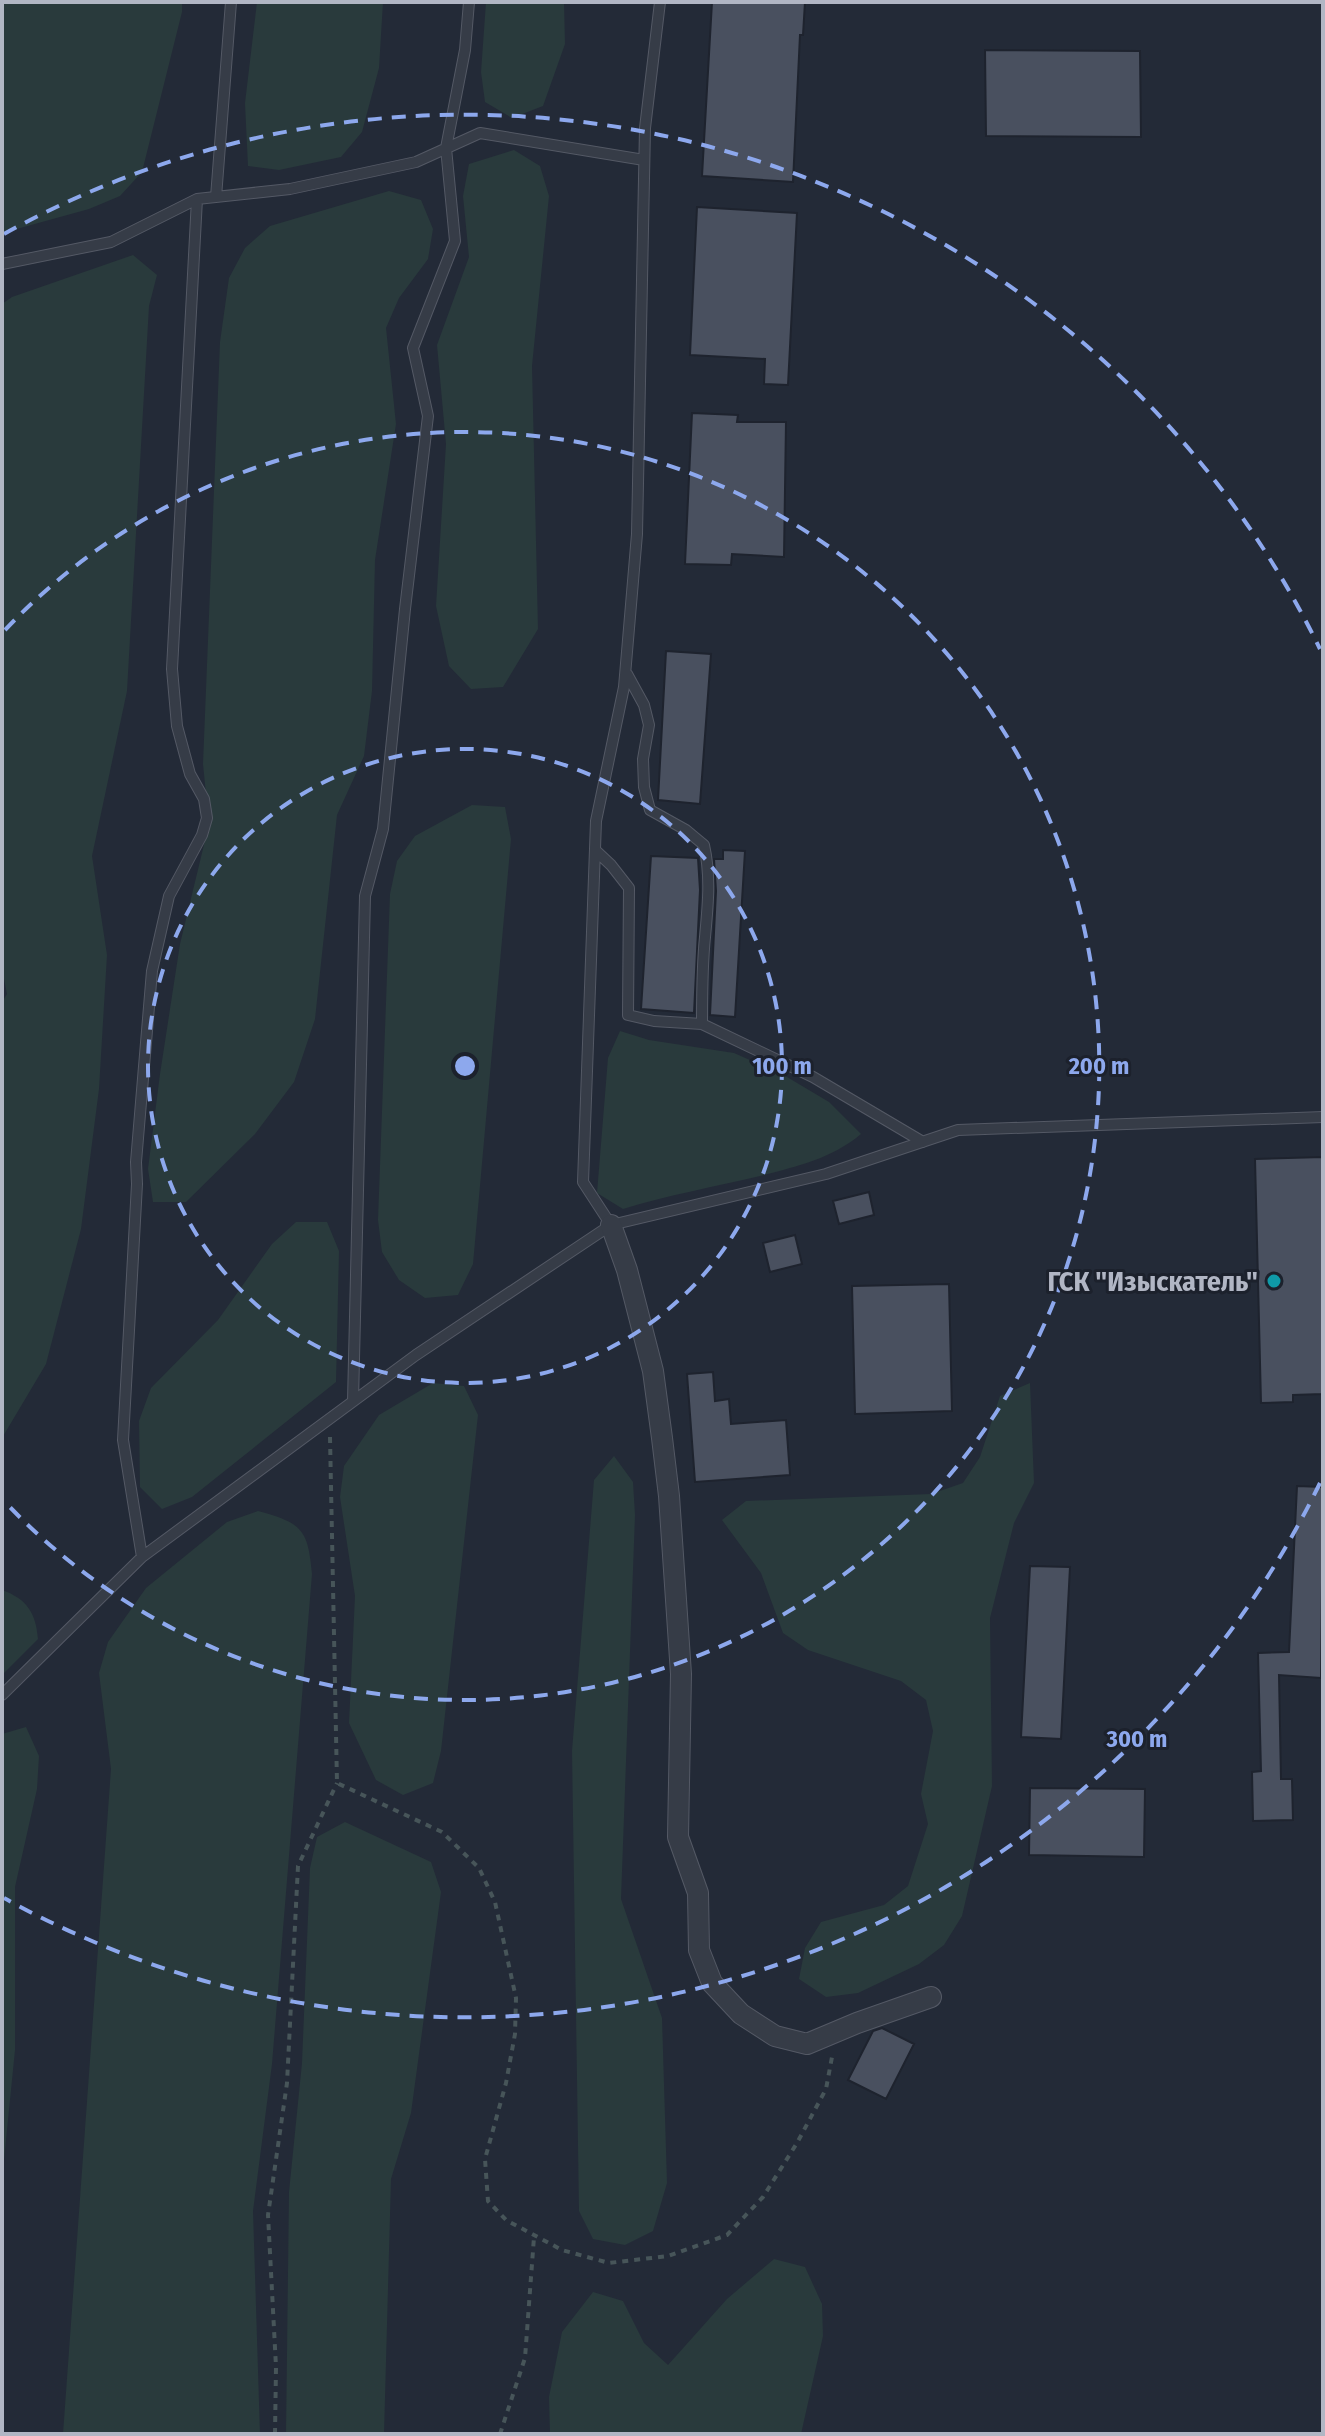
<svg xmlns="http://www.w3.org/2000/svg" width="1325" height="2436" font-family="'Fira Sans Condensed',sans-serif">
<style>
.green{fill:#293a3c}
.building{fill:#49505f;stroke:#1e232e;stroke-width:2}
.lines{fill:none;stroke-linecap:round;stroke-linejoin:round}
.lane-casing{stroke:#545965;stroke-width:12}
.street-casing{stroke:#545965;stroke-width:22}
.path{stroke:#475559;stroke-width:4;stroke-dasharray:6 6;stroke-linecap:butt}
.lane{stroke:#363c47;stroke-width:10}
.street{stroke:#363c47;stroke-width:20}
.ring{fill:none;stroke:#8da8ed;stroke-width:4;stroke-dasharray:14 10}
.culture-dot{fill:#0f9aa8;stroke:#1c212c;stroke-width:3}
.labels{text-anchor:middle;stroke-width:6;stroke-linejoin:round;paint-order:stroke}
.poi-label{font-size:28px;font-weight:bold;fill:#b1b6c4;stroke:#1c212c;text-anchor:end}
.centre{fill:#8da8ed;stroke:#1c212c;stroke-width:4}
.ring-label{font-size:24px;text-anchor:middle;font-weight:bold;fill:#8da8ed;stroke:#1c212c;stroke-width:6;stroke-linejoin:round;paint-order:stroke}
</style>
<rect width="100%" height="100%" fill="#232a37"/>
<!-- green -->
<path class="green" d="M2,2H182V12L142,172L120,196L89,209L2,233Z
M257,2H383L379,68L362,132L341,157L279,170L248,166L245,103Z
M486,2H564L565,44L543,106L512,118L485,102L481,72Z
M514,150L540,166L549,196L532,366L538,629L503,687L471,689L449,666L436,606L446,444L437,345L469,257L463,196L469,164Z
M389,191L421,200L433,229L428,259L399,298L386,328L396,424L375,560L372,691L364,756L337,815L315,1019L294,1082L255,1134L186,1202H153L148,1169L160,1074L180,944L209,824L203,764L220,342L229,278L245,248L270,226Z
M133,255L157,275L149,306L127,691L92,856L107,955L99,1089L81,1229L46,1364L2,1438V1002L7,994L2,969V304L12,297Z
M472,805L505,807L511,839L473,1264L458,1295L425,1298L399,1280L382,1252L378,1220L390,894L397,861L415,836Z
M620,1031L649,1040L734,1053L782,1074L829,1102L861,1134C831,1159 798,1166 760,1176C714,1187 668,1195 623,1209L597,1193L608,1058Z
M296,1222H327L339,1251L336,1382L192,1497L162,1509L140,1487L139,1421L151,1388L218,1320L272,1244Z
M433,1383L464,1386L478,1415L441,1751L433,1783L403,1795L376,1780L349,1723L355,1596L340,1497L344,1466L379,1415Z
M1030,1383L1034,1483L1014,1523L990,1618L992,1786L962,1916L944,1945L919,1964L858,1993L826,1997L799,1979L805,1948L821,1922L884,1905L908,1886L928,1824L921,1794L933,1731L926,1700L901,1681L808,1650L783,1633L761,1573L722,1520L746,1501L931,1494L963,1483L980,1457L1000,1396Z
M614,1456L633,1482L635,1515L621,1899L662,2018L667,2183L653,2231L625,2245L593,2239L579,2211L572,1751L594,1480Z
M258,1511C302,1523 308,1529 312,1574L272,2064L253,2211L260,2434H63L111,1769L99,1673L108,1642L146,1588L227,1522Z
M2,1590C27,1599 36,1613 38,1639L2,1675Z
M26,1727L39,1756L37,1789L15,1887V2050L2,2180V1734Z
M345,1822L431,1862L441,1892L411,2113L391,2179L384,2434H286L289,2192L302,2063L310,1868L317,1837Z
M774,2259L805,2267L822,2304L823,2336L801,2434H550L549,2397L562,2332L593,2292L623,2301L644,2343L668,2365L727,2299Z"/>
<!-- building -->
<path class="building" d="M712,2H805L803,35H800L793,182L702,176Z
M985,50L1140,51L1141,137L986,136Z
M697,207L797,213L788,385L764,384L765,359L690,355Z
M692,413L738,415L737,422H786L784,557L732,554L731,565L685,564Z
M666,651L711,654L700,804L658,800Z
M723,850L745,851L735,1017L710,1015L716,891L714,859H723Z
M651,856L698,858L700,890L694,1013L641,1009Z
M1323,1157V1394L1293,1395V1402L1261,1403L1255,1159Z
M869,1192L874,1215L839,1224L833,1201Z
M795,1235L802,1264L770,1272L763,1243Z
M949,1284L952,1411L855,1414L852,1286Z
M713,1372L715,1401L729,1399L731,1424L786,1420L790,1475L695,1482L687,1374Z
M1297,1486L1323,1487L1321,1678L1279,1675L1281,1779H1292L1293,1820L1253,1821L1252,1772L1261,1771L1258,1653L1289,1652Z
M1030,1566L1070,1567L1061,1739L1021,1737Z
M1030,1788L1145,1789L1144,1857L1029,1855Z
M882,2028L914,2044L886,2099L848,2080L873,2031Z"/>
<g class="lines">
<defs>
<path id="lane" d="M216,197L231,2
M2,264L111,242L197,199L290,189L416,162L480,133L644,160
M627,674L644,705L649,725L643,759L644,787L650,810L686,830L704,845C711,876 708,905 705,937C702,966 702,995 702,1024L813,1077L923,1142
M595,850L611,865L629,888L628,1015L654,1021L702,1024
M611,1225L583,1182L596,821L624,687L637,534L645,128L660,2
M353,1401L365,896L383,829L405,609L428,416L413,348L455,241L446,148L465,50L469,2
M142,1557L123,1440L137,1184L136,1162L152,971L169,896L202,835L207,818L204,799L190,774L177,726L172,669L197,199
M2,1695L142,1557L416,1355L611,1225L826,1174L958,1130L1323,1117"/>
<path id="street" d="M611,1225L627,1270L653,1371L662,1438L669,1496L681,1674L678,1837L698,1893L699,1950L712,1983L741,2014L775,2036L807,2044L857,2023L931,1997"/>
</defs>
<!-- lane casing -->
<use href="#lane" class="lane-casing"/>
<!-- street casing -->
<use href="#street" class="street-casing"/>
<!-- path -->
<path class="path" d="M330,1437L337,1783L442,1832L479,1868L495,1902L516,1998L515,2034L506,2083L485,2159L488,2201L506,2220L562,2250L609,2263L668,2256L727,2235L763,2197L797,2143L826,2089L832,2057
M275,2434L276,2367L268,2215L287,2083L298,1866L337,1783
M500,2434L525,2358L534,2237"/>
<!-- lane -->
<use href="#lane" class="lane"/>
<!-- street -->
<use href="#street" class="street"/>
</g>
<!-- distance rings -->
<g class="ring">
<circle cx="465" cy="1066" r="317"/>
<path d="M5 630A634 634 0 1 1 5 1502"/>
<path d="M1320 1483A951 951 0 0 1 4 1898M4 234A951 951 0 0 1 1320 649"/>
</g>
<!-- markers -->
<circle class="culture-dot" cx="1274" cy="1281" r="8"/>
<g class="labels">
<!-- poi labels -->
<g class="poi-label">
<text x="1258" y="1291">ГСК "Изыскатель"</text>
</g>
</g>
<circle cx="465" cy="1066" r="12" class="centre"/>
<g class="ring-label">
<text x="782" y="1074">100 m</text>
<text x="1099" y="1074">200 m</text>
<text x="1137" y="1747">300 m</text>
</g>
<!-- border -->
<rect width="1325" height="2436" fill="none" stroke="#b1b6c4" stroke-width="8"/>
</svg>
